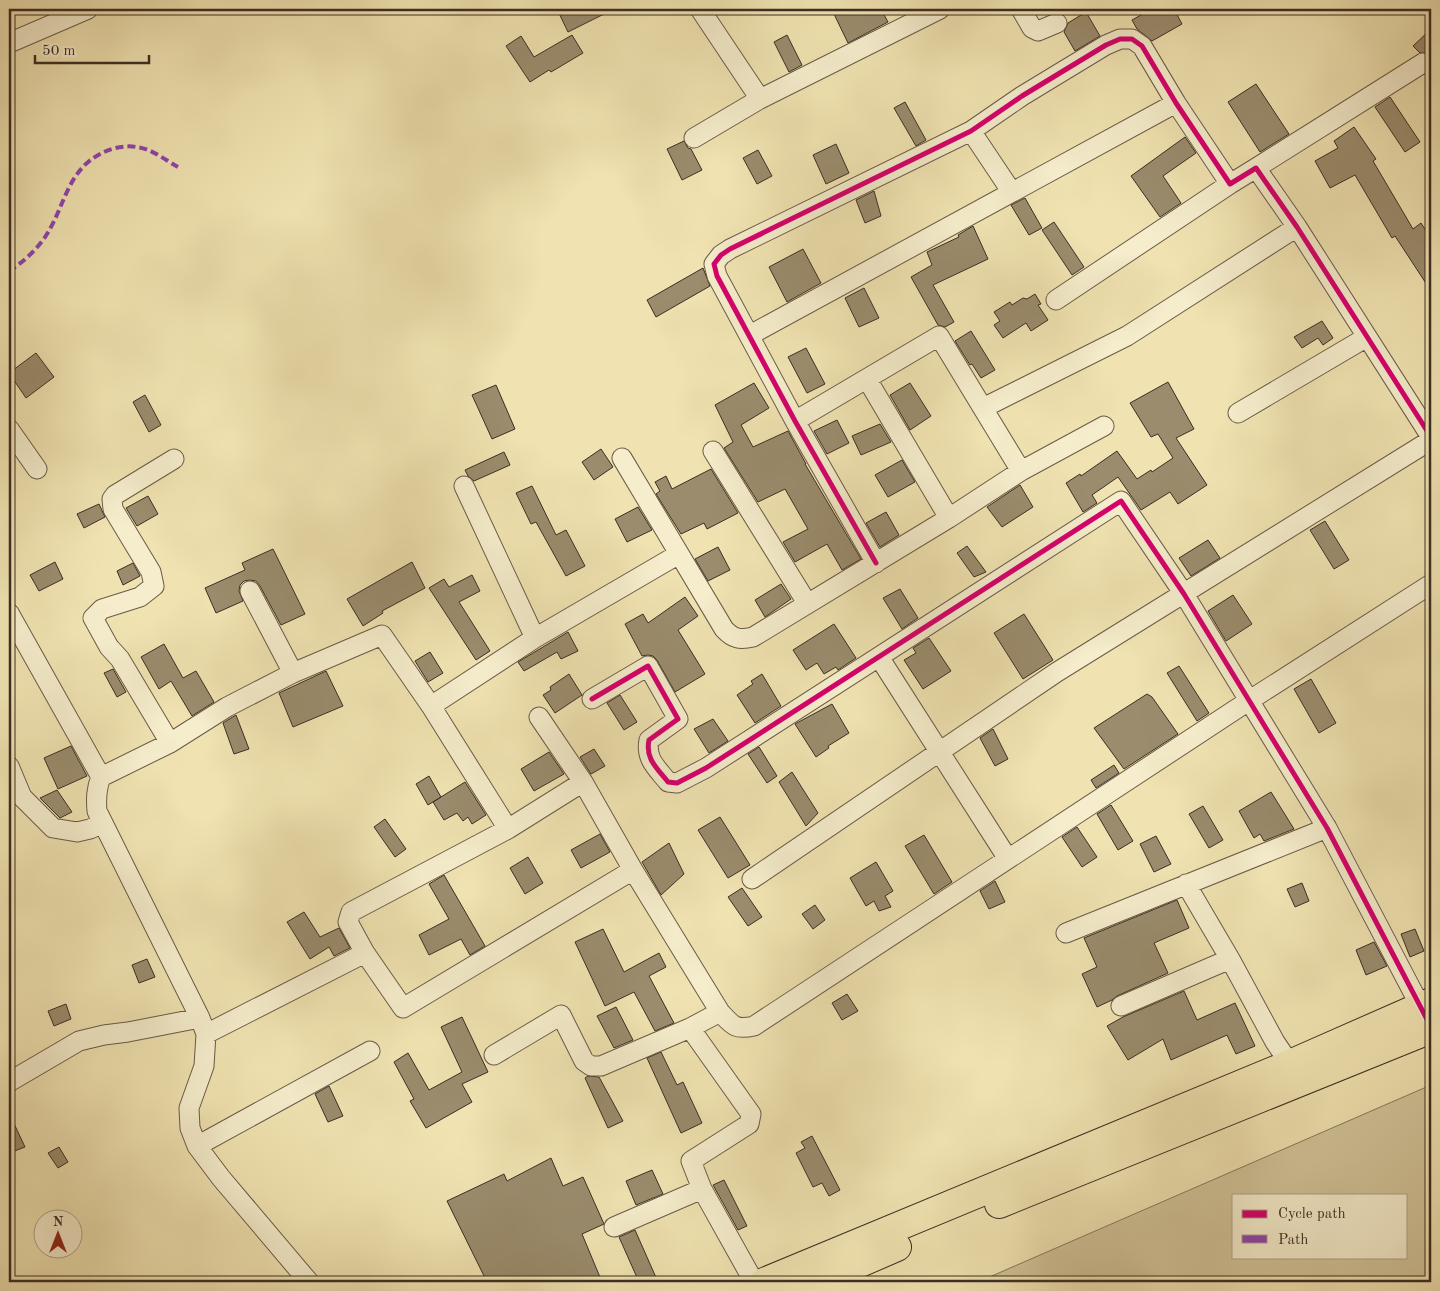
<svg xmlns="http://www.w3.org/2000/svg" width="1440" height="1291" font-family="'Old Standard TT',serif">
<style>
.green{fill:#d1c499;stroke:#86795e;fill-rule:evenodd}
.building{fill:#9a8c6d;stroke:#3c2e24}
.lines{fill:none;stroke-linecap:round;stroke-linejoin:round}
.minor-casing{stroke:#695b47;stroke-width:21}
.highway-casing{stroke:#3c2e24;stroke-width:30}
.minor{stroke:#f5edcc;stroke-width:19}
.highway{stroke:#f0e3b1;stroke-width:28}
.quiet{stroke:#8e44ad;stroke-width:4;stroke-dasharray:8 4;stroke-linecap:butt}
.cycleway-casing{stroke:#f5edcc;stroke-width:8}
.cycleway{stroke:#d6006c;stroke-width:5}
</style>
<rect width="100%" height="100%" fill="#f0e3b1"/>
<filter id="stains"><feTurbulence type="fractalNoise" baseFrequency=".004" numOctaves="4"/><feColorMatrix values="0 0 0 0 .2 0 0 0 0 .09 0 0 0 0 .02 0 0 0 .5 -.17"/></filter>
<radialGradient id="worn" r=".72"><stop offset=".6" stop-color="#630" stop-opacity="0"/><stop offset="1" stop-color="#630" stop-opacity=".3"/></radialGradient>
<!-- green -->
<path class="green" d="M1431,1085V1282H978ZM1234,1195H1406V1257H1234Z"/>
<!-- building -->
<path class="building" d="M557,9H614L568,32Z
M844,9H881L888,22L848,43L834,14Z
M1152,9H1174L1182,24L1152,41L1137,29L1132,20Z
M1086,12L1100,36L1075,51L1064,32L1068,23Z
M1431,29V56L1428,53H1420L1413,46Z
M572,35L583,53L551,72L549,70L530,82L506,46L521,36L534,57Z
M787,35L802,65L789,72L774,42Z
M1256,84L1289,134L1260,152L1228,102Z
M1390,97L1420,142L1405,152L1375,107Z
M905,102L926,140L916,146L894,108Z
M1354,127L1376,159L1373,161L1413,229L1421,223L1431,239V291L1395,236L1392,238L1355,175L1330,188L1315,161L1338,148L1334,141Z
M1185,137L1196,153L1163,176L1181,203L1160,217L1131,176Z
M684,141L688,148L691,149L702,170L682,180L667,149Z
M836,144L849,173L826,184L813,155Z
M758,150L772,176L757,184L743,158Z
M874,191L881,216L865,223L856,200Z
M1025,198L1042,228L1029,235L1011,205Z
M1054,222L1084,267L1072,275L1042,230Z
M973,226L988,259L933,285L954,322L945,327L938,325L911,277L932,265L927,252L959,237L958,235Z
M803,249L821,283L787,302L769,267Z
M703,268L710,286L656,317L647,300Z
M864,288L879,318L859,327L845,298Z
M1035,294L1041,304L1038,305L1048,320L1031,331L1026,323L1003,338L994,325L1000,321L994,312L1010,302L1012,305L1023,298L1027,299Z
M1322,321L1333,338L1323,345L1318,338L1302,348L1294,337Z
M971,331L995,370L981,378L972,364L970,365L955,341Z
M806,348L825,384L807,393L788,357Z
M36,353L54,377L26,398L9,373Z
M1168,382L1194,429L1176,438L1207,485L1178,504L1170,492L1141,510L1118,477L1092,495L1097,503L1083,512L1066,483L1080,474L1081,476L1117,451L1137,479L1151,470L1152,472L1173,458L1158,434L1151,437L1130,403Z
M754,383L769,408L741,425L753,447L788,431L806,464H805L861,559L842,570L827,544L795,562L783,542L808,529L785,489L758,502L724,448L733,442L715,405Z
M910,383L931,416L910,430L890,395Z
M496,385L515,429L492,439L472,395Z
M145,395L161,425L149,432L133,402Z
M837,420L849,443L827,454L814,431Z
M880,424L891,442L861,455L852,436Z
M601,449L613,467L594,480L582,462Z
M504,452L510,465L474,481L468,476L465,470Z
M902,460L915,482L888,497L875,475Z
M711,469L738,513L707,529L704,523L681,534L656,494L660,491L655,482L666,476L672,489Z
M1020,485L1033,507L1002,527L987,507Z
M532,486L556,535L566,530L585,566L566,576L536,522L531,524L516,493Z
M148,496L158,514L137,526L126,508Z
M99,504L105,517L84,528L77,514Z
M638,507L652,530L627,542L615,519Z
M886,512L899,535L880,547L866,523Z
M1325,521L1349,560L1334,569L1310,530Z
M1208,540L1220,558L1191,576L1179,558Z
M967,546L986,572L974,577L957,553Z
M718,547L730,570L708,581L695,559Z
M273,549L305,614L281,625L260,586L256,581L250,580L244,581L240,585L239,591L243,601L216,613L205,588L245,570L242,563Z
M55,562L63,579L39,591L30,575Z
M412,562L425,588L382,611L383,613L363,626L347,599Z
M133,563L140,576L123,585L117,571Z
M472,575L480,591L459,602L490,651L476,660L429,588L444,579L449,587Z
M781,584L791,599L765,617L755,600Z
M900,589L918,618L902,629L883,598Z
M1233,595L1252,624L1226,641L1208,611Z
M685,597L698,616L678,630L705,674L675,692L657,660L653,656L648,655L642,656L625,624L643,614L648,623Z
M1024,614L1053,660L1023,679L994,633Z
M834,624L856,658L838,670L836,667L824,674L817,663L806,670L793,650Z
M568,632L578,651L561,659L557,652L524,671L518,662Z
M929,638L951,671L923,689L904,660L916,653L913,648Z
M164,644L183,678L196,671L214,702L192,716L171,681L159,689L141,657Z
M430,652L443,673L428,682L415,661Z
M1179,666L1209,713L1197,721L1167,673Z
M113,669L126,692L117,697L104,673Z
M326,671L343,706L293,727L279,693Z
M569,674L582,695L555,713L543,695L551,690L550,687Z
M762,674L781,706L755,723L737,695L753,684L751,681Z
M1311,679L1336,723L1319,733L1294,689Z
M1147,694L1152,697L1178,734L1124,769L1094,728Z
M620,695L637,722L624,730L607,703Z
M832,704L849,733L828,746L829,748L816,757L795,724Z
M236,715L249,749L234,754L223,723Z
M713,719L728,741L709,753L694,729Z
M993,729L1008,759L995,766L980,738Z
M71,746L87,776L58,789L44,758Z
M759,747L777,776L767,783L748,754Z
M594,749L605,766L591,774L580,757Z
M549,752L564,774L534,791L521,769Z
M1114,765L1119,773L1096,788L1091,780Z
M792,772L818,813L806,826L779,782Z
M429,776L441,797L428,805L416,784Z
M465,782L486,815L472,824L468,817L463,821L457,813L444,820L433,802Z
M57,790L72,812L60,818L40,798Z
M1271,792L1294,829L1264,841L1260,834L1254,838L1239,811Z
M1111,805L1133,841L1118,850L1097,814Z
M1203,806L1223,840L1209,848L1189,814Z
M720,817L750,865L728,878L698,830Z
M385,819L406,849L395,857L374,827Z
M1077,827L1097,857L1082,867L1062,837Z
M600,834L610,852L581,868L571,850Z
M924,835L952,882L934,894L905,846Z
M1156,836L1171,864L1154,872L1140,844Z
M669,843L684,874L661,895L642,862Z
M528,857L543,883L525,894L510,868Z
M876,862L893,891L885,896L891,907L879,911L874,901L866,906L850,878Z
M444,875L485,946L470,955L461,939L429,955L419,935L449,919L429,884Z
M995,881L1005,902L989,909L980,891Z
M1302,883L1309,901L1295,907L1287,889Z
M742,888L762,917L748,926L728,897Z
M1177,900L1189,928L1154,943L1168,973L1117,996L1112,1000L1097,1007L1082,974L1097,967L1084,938Z
M815,905L825,920L813,929L802,914Z
M304,912L320,937L339,928L350,948L334,956L329,947L310,959L287,922Z
M603,929L624,972L659,953L666,967L649,976L674,1023L655,1031L634,992L605,1006L575,942Z
M1415,929L1424,951L1410,957L1401,934Z
M1374,942L1387,966L1366,975L1356,950Z
M147,959L155,977L139,983L132,965Z
M1184,991L1197,1020L1235,1003L1255,1046L1236,1054L1227,1035L1171,1060L1163,1039L1128,1060L1107,1026L1123,1017Z
M847,994L858,1011L842,1020L832,1003Z
M66,1004L71,1019L54,1026L48,1011Z
M616,1007L633,1040L614,1048L597,1016Z
M462,1017L488,1072L462,1084L472,1102L426,1128L410,1101L414,1099L394,1062L408,1053L429,1090L462,1072L441,1027Z
M661,1052L677,1085L683,1082L702,1123L681,1133L647,1058Z
M588,1076L599,1077L623,1121L608,1128L585,1078Z
M329,1086L343,1116L328,1122L315,1094Z
M9,1113L25,1147L12,1152L9,1145Z
M812,1136L840,1190L829,1196L822,1183L813,1187L796,1153L805,1148L801,1142Z
M59,1147L68,1162L58,1168L48,1153Z
M551,1158L563,1186L583,1177L604,1224L582,1234L602,1282H487L447,1201L504,1174L507,1181Z
M652,1170L663,1194L636,1205L626,1181Z
M724,1180L747,1226L738,1230L713,1185Z
M635,1230L658,1282H639L619,1237Z"/>
<g class="lines">
<defs>
<path id="minor" d="M700,9L760,99L940,9
M1021,9L1032,28L1038,31L1057,23
M9,43L88,9
M971,131L1011,191
M694,138L760,99
M1256,168L1423,63
M1056,300L1230,184
M750,335L1176,103
M867,379L949,518
M983,408L1127,336L1297,227
M1238,413L1367,337
M795,421L939,336L1021,471
M9,429L37,469
M713,451L807,603
M622,458L724,629C733,639 740,640 753,637L949,518L1021,471L1104,426
M464,486L535,638
M876,563L795,421L717,276L714,264L721,255L730,249L971,131L1022,96L1106,45L1120,39H1132L1142,46L1176,103L1230,184L1256,168L1297,227L1431,437
M250,591L293,673
M9,613L101,777C96,789 96,799 97,811L200,1018L206,1034L204,1066L189,1108L190,1128L197,1146L221,1178L309,1282
M879,657L1008,859
M592,699L648,666L678,719L649,740C645,759 657,768 668,782L677,783L706,768L1121,501L1184,594L1327,828L1426,1017
M539,717L583,782L633,870L720,1012
M170,743L120,659L109,647L93,618L102,609L140,597L154,586L151,572L113,509L112,499L115,495L174,459
M9,766L22,797L53,828L77,832L90,829L103,823
M101,777L170,743L227,707L293,673L382,635L431,706
M583,782L508,829L351,912L348,922L365,953L403,1008L633,870
M508,829L431,706L535,638L679,554
M752,879L1057,672L1431,440
M1186,884L1230,959L1275,1042L1290,1064
M1066,933L1327,828
M1121,1006L1230,959
M690,1028L751,1114L749,1124L691,1161L702,1189L754,1282
M206,1034L365,953
M494,1055L561,1015L584,1061L591,1066H601L690,1028L720,1012C733,1026 735,1030 754,1026L1250,700L1431,584
M9,1082L79,1041L104,1035L128,1032L200,1018
M197,1146L370,1051
M614,1227L702,1189"/>
<path id="highway" d="M999,1204L1431,1029
M764,1282L1290,1064L1431,1002
M816,1282L897,1247"/>
</defs>
<!-- minor casing -->
<use href="#minor" class="minor-casing"/>
<!-- highway casing -->
<use href="#highway" class="highway-casing"/>
<!-- minor -->
<use href="#minor" class="minor"/>
<!-- highway -->
<use href="#highway" class="highway"/>
<!-- quiet -->
<path class="quiet" d="M9,271C22,263 34,252 43,240C65,210 65,171 102,153C112,148 125,145 136,147C151,148 165,160 178,167"/>
<defs>
<path id="cycleway" d="M876,563L795,421L717,276L714,264L721,255L730,249L971,131L1022,96L1106,45L1120,39H1132L1142,46L1176,103L1230,184L1256,168L1297,227L1431,437
M592,699L648,666L678,719L649,740C645,759 657,768 668,782L677,783L706,768L1121,501L1184,594L1327,828L1431,1027"/>
</defs>
<!-- cycleway casing -->
<use href="#cycleway" class="cycleway-casing"/>
<!-- cycleway -->
<use href="#cycleway" class="cycleway"/>
</g>
<!-- margin -->
<rect width="1440" height="1291" fill="none" stroke="#f0e3b1" stroke-width="30"/>
<rect x="10" y="10" width="1420" height="1271" fill="none" stroke="#3c2e24" stroke-width="2.5"/>
<rect x="15" y="15" width="1410" height="1261" fill="none" stroke="#3c2e24"/>
<!-- legend -->
<rect x="1232" y="1194" width="175" height="65" fill="#f5edcc" stroke="#aba189"/>
<rect x="1242" y="1210" width="25" height="8" fill="#d6006c" stroke="#aba189"/>
<text x="1278" y="1218" font-size="15" fill="#3c2e24">Cycle path</text>
<rect x="1242" y="1235" width="25" height="8" fill="#8e44ad" stroke="#aba189"/>
<text x="1278" y="1244" font-size="15" fill="#3c2e24">Path</text>
<!-- north arrow -->
<g transform="translate(58 1234)"><circle r="24" fill="#f5edcc" stroke="#aba189"/>
<path d="M0-4L9 19L0 12L-9 19Z" fill="#8f2418"/>
<text y="-8" font-size="14" font-weight="bold" text-anchor="middle" fill="#3c2e24">N</text>
</g>
<!-- scale -->
<path d="M35 55v8h114v-8" fill="none" stroke="#3c2e24" stroke-width="2.5"/>
<text x="42" y="55" font-size="15" fill="#3c2e24" stroke="#f5edcc" stroke-width="4" paint-order="stroke">50 m</text>
<rect width="100%" height="100%" filter="url(#stains)"/>
<rect width="100%" height="100%" fill="url(#worn)"/>
</svg>
